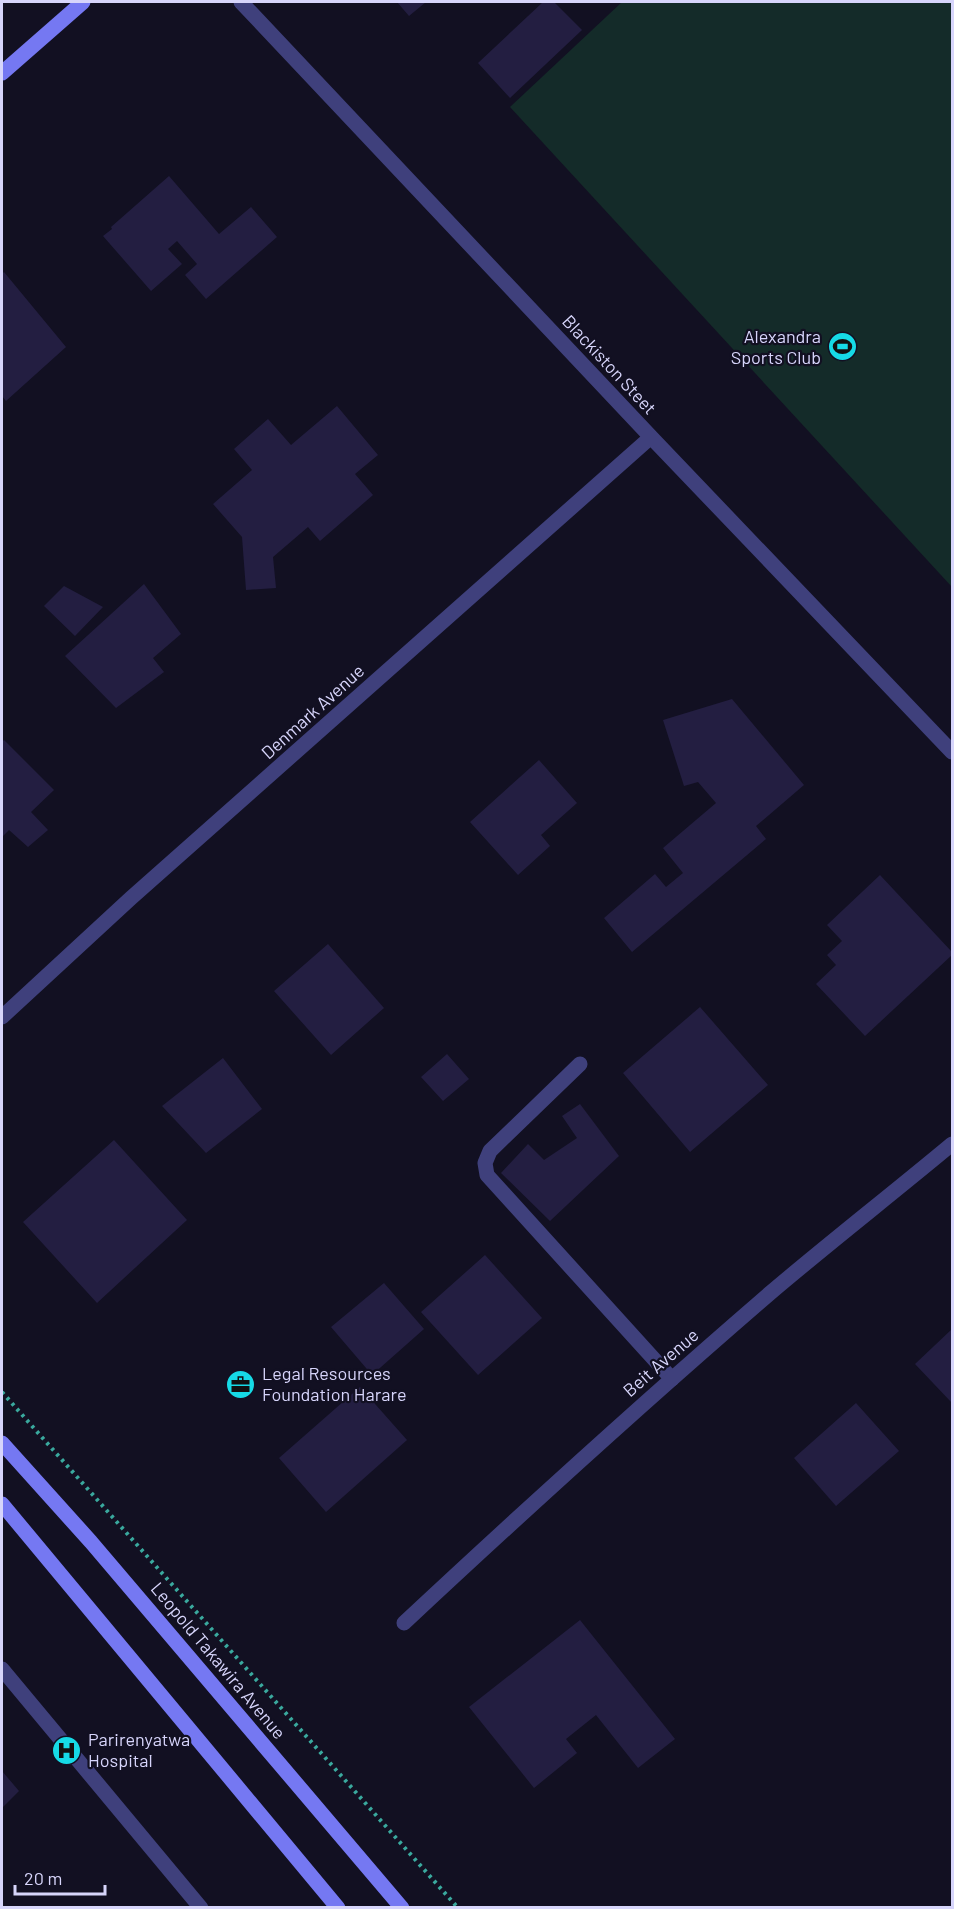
<svg xmlns="http://www.w3.org/2000/svg" width="954" height="1909" font-family="Barlow,sans-serif">
<style>
.green{fill:#142b29}
.building{fill:#231e41}
.lines{fill:none;stroke-linecap:round;stroke-linejoin:round}
.path{stroke:#3aa99e;stroke-width:4;stroke-dasharray:3 4.5;stroke-linecap:butt}
.service{stroke:#3f407c;stroke-width:15}
.minor{stroke:#3f407c;stroke-width:15}
.secondary{stroke:#7578f2;stroke-width:15}
.labels{text-anchor:middle;stroke-width:4.5;stroke-linejoin:round;paint-order:stroke}
.poi-label{font-size:18px;fill:#d7d5fb;stroke:#121022;text-anchor:start}
.street-label{font-size:18px;fill:#d7d5fb;stroke:#121022}
</style>
<rect width="100%" height="100%" fill="#121022"/>
<!-- green -->
<path class="green" d="M622,2H952V587L510,107Z"/>
<!-- building -->
<path class="building" d="M397,2H426L409,16Z
M543,2H554L582,30L510,98L478,63Z
M169,176L219,234L251,207L277,237L206,299L185,275L197,264L177,241L168,249L182,264L151,291L103,236L112,229L111,227Z
M4,272L66,347L6,401L2,396V274Z
M337,406L378,455L355,474L373,495L320,541L308,527L273,557L276,588L246,590L242,537L213,504L252,470L234,449L268,419L291,445Z
M144,584L181,634L153,658L164,672L116,708L65,656Z
M64,586L103,607L75,636L44,606Z
M732,699L804,785L756,826L766,839L632,952L604,918L655,874L666,887L683,873L663,848L716,803L698,782L684,786L663,720Z
M4,740L54,790L31,812L48,830L28,847L9,830L2,837V742Z
M539,760L577,803L541,835L550,846L518,875L470,822Z
M880,875L952,952V955L865,1036L816,984L836,965L827,955L842,941L827,925Z
M328,944L384,1008L331,1055L274,991Z
M700,1007L768,1085L690,1152L623,1073Z
M447,1054L469,1079L443,1101L421,1077Z
M223,1058L262,1109L206,1153L162,1106Z
M580,1104L619,1156L550,1221L501,1173L528,1144L544,1160L577,1138L562,1116Z
M114,1140L187,1220L97,1303L23,1222Z
M485,1255L542,1318L478,1375L421,1312Z
M384,1283L424,1329L372,1375L331,1327Z
M952,1329V1403L915,1364Z
M360,1387L407,1440L326,1512L279,1458Z
M856,1403L899,1451L836,1506L794,1458Z
M580,1620L675,1739L638,1768L596,1715L566,1739L577,1753L534,1788L469,1707Z
M2,1771L19,1791L2,1808Z"/>
<g class="lines">
<!-- path -->
<path class="path" d="M2,1392L458,1908"/>
<!-- service -->
<path class="service" d="M580,1064L490,1151L485,1163L487,1175L672,1379
M2,1669L201,1908"/>
<!-- minor -->
<path class="minor" d="M241,2L651,437L952,752
M2,1017L131,898L651,437
M404,1623C524,1511 645,1401 769,1294C829,1243 892,1194 952,1144"/>
<!-- secondary -->
<path class="secondary" d="M2,73L83,2
M2,1443L91,1542L402,1908
M2,1504L338,1908"/>
</g>
<!-- icons -->
<defs>
<symbol id="stadium-disc" viewBox="-11 -11 22 22"><circle r="9.5" fill="#16dae6" stroke="#121022"/><path d="M0-5a6.5 5 0 1 0 0 10a6.5 5 0 1 0 0-10ZM-3.5-1.8h7v3.6h-7Z" fill="#111"/></symbol>
<symbol id="office-disc" viewBox="-11 -11 22 22"><circle r="9.5" fill="#16dae6" stroke="#121022"/><path d="M-6-3h4V-5.5h4V-3h4V5H-6ZM-1-4.5V-3h2v-1.5ZM-6 0V1H6V0Z" fill="#111"/></symbol>
<symbol id="hospital-disc" viewBox="-11 -11 22 22"><circle r="9.5" fill="#16dae6" stroke="#121022"/><path d="M-5-5h3v3.5h4V-5h3V5h-3V1.5h-4V5h-3Z" fill="#111"/></symbol>
</defs>
<g fill-rule="evenodd">
<use href="#stadium-disc" x="826" y="330" width="33" height="33"/>
<use href="#office-disc" x="224" y="1368" width="33" height="33"/>
<use href="#hospital-disc" x="50" y="1734" width="33" height="33"/>
</g>
<g class="labels">
<!-- poi labels -->
<g class="poi-label">
<text x="821" y="343" text-anchor="end">Alexandra<tspan x="821" dy="21">Sports Club</tspan></text>
<text x="262" y="1380">Legal Resources<tspan x="262" dy="21">Foundation Harare</tspan></text>
<text x="88" y="1746">Parirenyatwa<tspan x="88" dy="21">Hospital</tspan></text>
</g>
<!-- street labels -->
<g class="street-label">
<text transform="translate(609 365) rotate(47)" y="6">Blackiston Steet</text>
<text transform="translate(313 712) rotate(-42)" y="6">Denmark Avenue</text>
<text transform="translate(661 1363) rotate(-41)" y="6">Beit Avenue</text>
<text transform="translate(218 1661) rotate(50)" y="6">Leopold Takawira Avenue</text>
</g>
</g>
<!-- border -->
<rect width="954" height="1909" fill="none" stroke="#d7d5fb" stroke-width="6"/>
<!-- scale -->
<path d="M15 1885v9h90v-9" fill="none" stroke="#d7d5fb" stroke-width="3"/>
<text x="24" y="1885" font-size="18" fill="#d7d5fb" stroke="#121022" stroke-width="4.5" paint-order="stroke">20 m</text>
</svg>
